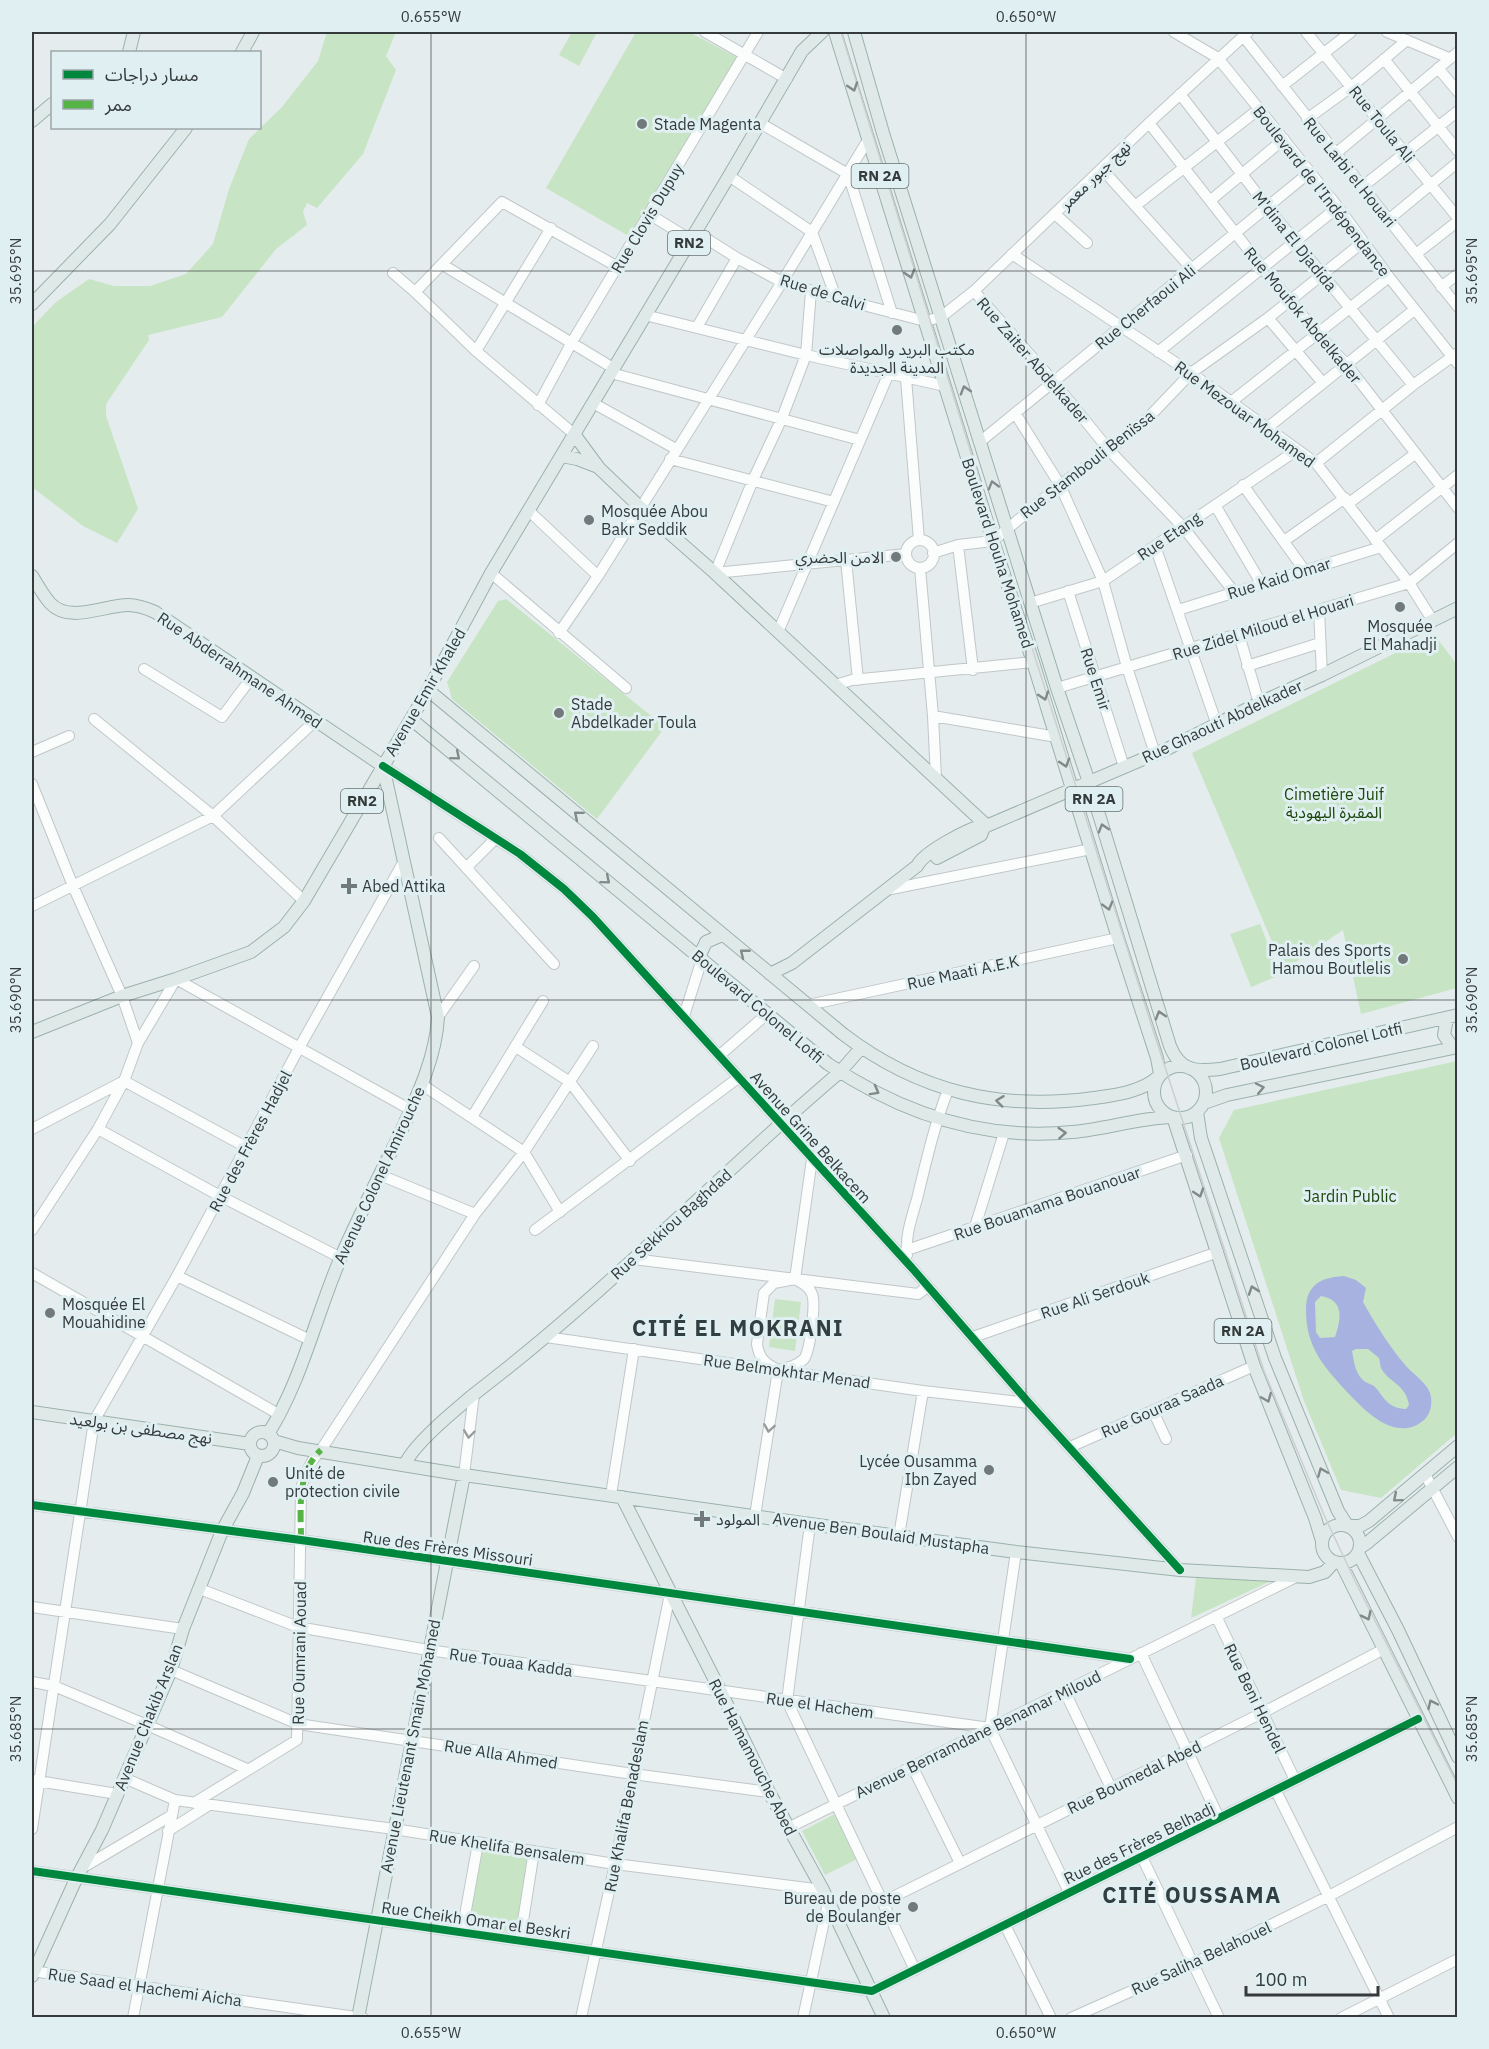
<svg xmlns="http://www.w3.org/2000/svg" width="1489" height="2049" font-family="'IBM Plex Sans','Noto Sans Arabic',sans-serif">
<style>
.green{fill:#c7e5c4}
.water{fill:#a8b2e0;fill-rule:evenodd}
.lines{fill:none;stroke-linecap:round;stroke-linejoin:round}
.minor-casing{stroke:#c1c7c8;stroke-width:12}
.major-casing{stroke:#9bb1ad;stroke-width:14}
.minor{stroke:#fbfcfc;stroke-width:10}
.major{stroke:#dfeae8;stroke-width:12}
.tram{stroke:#cccfcf;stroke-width:1.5}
.quiet{stroke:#56b346;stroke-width:6;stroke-dasharray:12 6;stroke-linecap:butt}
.cycleway-casing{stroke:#e0eff1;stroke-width:11}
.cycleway{stroke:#00873e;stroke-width:8}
.oneway{stroke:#828a89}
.oneway2{stroke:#989c9c}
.ticks{fill:none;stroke:#353b3c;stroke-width:1.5;stroke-opacity:0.45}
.poi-dot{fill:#72797a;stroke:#e0eff1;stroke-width:2}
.labels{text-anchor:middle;stroke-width:6;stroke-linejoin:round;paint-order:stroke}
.shield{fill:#e0eff1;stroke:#687172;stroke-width:1.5}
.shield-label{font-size:15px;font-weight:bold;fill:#353b3c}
.poi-label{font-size:16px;fill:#353b3c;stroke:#e0eff1;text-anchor:start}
.street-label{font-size:16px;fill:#353b3c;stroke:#e0eff1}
.park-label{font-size:16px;fill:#1c480b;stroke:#e0eff1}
.district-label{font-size:22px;font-weight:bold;letter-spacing:1.5px;fill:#323e40;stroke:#e0eff1}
.neatline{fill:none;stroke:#353b3c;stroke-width:2}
.ticks-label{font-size:15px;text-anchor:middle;fill:#353b3c}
</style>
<rect width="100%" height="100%" fill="#e4eced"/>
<!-- green -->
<path class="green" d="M327,32H396L386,56L396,70L363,154L317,208L307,203L303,212L307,225L276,249L222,317L148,335L149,340L106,404V416L138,509L117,543L83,526L32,487V327L56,302L89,279L114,286H150L186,274L213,244L229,189L249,139L282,107L318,61Z
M572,32H597L579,66L559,55Z
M636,32H689L740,59L632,238L546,188Z
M506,599L665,727L597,819L452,699L447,682L498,601Z
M1434,634L1457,665V988L1361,1014L1343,930L1284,970L1192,753Z
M1260,924L1280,975L1251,987L1230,934Z
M1457,1061V1433L1381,1498L1341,1490L1304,1401L1219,1138L1234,1110Z
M775,1299L801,1302L795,1351L769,1347Z
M1196,1578L1271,1581L1191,1618Z
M835,1814L857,1859L825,1875L802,1831Z
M480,1847L530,1854L518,1933L468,1925Z"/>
<!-- water -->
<path class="water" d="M1344,1276L1356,1280L1366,1288L1363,1302C1376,1325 1389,1346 1406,1366C1414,1375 1426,1382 1430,1393C1433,1402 1431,1413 1425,1419C1398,1444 1367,1413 1349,1394C1325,1368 1306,1348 1306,1311C1306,1302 1307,1293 1314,1286C1322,1278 1333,1277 1344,1276ZM1321,1296C1345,1300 1341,1320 1335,1337L1320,1338L1316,1332L1315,1302ZM1356,1349H1368L1379,1358C1380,1362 1380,1365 1381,1368C1389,1383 1406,1384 1409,1405L1406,1409C1388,1408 1385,1399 1376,1388C1373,1384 1368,1384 1364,1381C1355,1374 1354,1361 1352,1351Z"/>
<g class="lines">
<defs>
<path id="minor" d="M705,32L787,79
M1174,32L1218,58L1338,207L1389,277L1458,364
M1306,32L1458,218
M1387,32L1449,58
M1243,36L1458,307
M1384,59L1458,151
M1438,68L1458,92
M1282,86L1351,32
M1180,94L1268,208L1413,385
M1307,119L1351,87L1407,40
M760,123L848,174L892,313
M1149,123L1262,267L1318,334L1347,365L1458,508
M1335,154L1458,52
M1102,169L1192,269
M729,176L812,232L836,298
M1362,187L1458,111
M1211,200L1284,139
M1135,206L1259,109
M649,214L691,240
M1055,214L1087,243
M1388,220L1458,162
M696,232L737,258L782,282L836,298L925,321L941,317L974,291L1149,123L1248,32
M1012,254L1191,373L1316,463L1409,583L1433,621
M1416,254L1458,221
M443,265L613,368
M393,273L415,292L476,351L574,434
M1441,287L1458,274
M811,291L806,355L782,418L753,480L715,573L906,554
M974,291L1053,381L1109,450L1183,527L1234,592
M415,292L502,202L618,267
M645,315L806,355L945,386
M1268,318L1323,383
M697,327L737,258
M476,351L551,228
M1158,352L1338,207
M611,373L860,440
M906,378L919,540
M1231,402L1389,277
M593,403L676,449
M538,405L572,342L758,32
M1015,413L1060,485L1103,581L1127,667L1155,754
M1267,428L1414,310
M981,441L1310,172
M670,459L834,502
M1316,463L1413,385L1456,354
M1243,485L1305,571
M1349,503L1415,454
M1215,505L1261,583
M528,510L598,576
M1375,540L1458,475
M906 554a14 14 0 1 1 28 0a14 14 0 1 1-28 0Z
M1284,541L1345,498
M958,545L973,670
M1155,546L1217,725
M933,553L958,545L993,541L1060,485L1109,450L1149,417L1191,373L1268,318L1363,242
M846,560L858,680
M920,568L933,716L936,778
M491,573L626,688
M1068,591L1124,767
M1030,603L1103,581L1297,450
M1178,610L1381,547
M1319,610L1322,675
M778,632L889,373
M559,633L598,576L782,282L869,138
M1239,635L1259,703
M1247,666L1320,643
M144,669L222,717L252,677
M835,685L852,680L1033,662
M1057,688L1409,583L1458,543
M933,716L1057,737
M94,719L213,816L304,901
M32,752L69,736
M383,766L520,854L564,889L593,917L912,1268L1029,1403L1180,1570
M32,784L73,886L122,996L138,1043L124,1081L98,1129L32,1230
M439,838L554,964
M467,867L496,838
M886,890L1091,849
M32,906L213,816L316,720
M808,1005L1118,938
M684,1016L702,959
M438,1017L474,966
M138,1043L176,979L411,1110
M516,1047L570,1082L630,1161
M720,1055L767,1014
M421,1084L524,1152L560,1212
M472,1117L543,1001
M32,1129L124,1081L246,1147
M98,1129L220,1196L341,1258
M380,1175L475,1214
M975,1227L1004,1133
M535,1230L738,1078
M907,1250L1187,1155
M907,1255C905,1236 912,1217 917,1199C926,1162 934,1126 948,1090
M633,1259L918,1294L927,1287
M32,1273L280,1415
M177,1276L310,1340
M795,1279C802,1283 809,1286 812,1294C816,1304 810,1351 804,1359C797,1366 787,1368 778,1370C766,1364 759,1359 757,1344L764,1293L774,1283Z
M795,1279L812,1159
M546,1337L923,1391L1029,1403
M973,1337L1218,1252
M1153,1411L1166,1439
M1070,1447L1254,1366
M1425,1474L1458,1537
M464,1475L474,1394
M611,1495L634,1349
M32,1505L301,1540L1130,1659
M755,1516L778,1370
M810,1524L787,1701L915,1970
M899,1536L923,1391
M1016,1552L990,1728L1069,1892
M200,1589L298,1627L428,1650L990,1728
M32,1607L183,1629
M1216,1616L1295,1780
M1141,1653L1219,1818
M171,1670L298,1724L633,1774L769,1792
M32,1682L54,1686L147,1725L247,1769
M1065,1692L1111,1788
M912,1766L960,1863
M124,1778L175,1800L394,1829L615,1864L823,1890
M32,1780L117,1794
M1276,1791L1389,2018
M194,1803L297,1740L301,1489C304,1476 311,1460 321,1450L475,1214L524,1152L593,1046
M788,1828L1296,1577
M32,1829L94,1421L177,1276L299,1048L404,861
M168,1831L209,1805
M1142,1857L1219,2018
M82,1868L172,1815
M32,1871L872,1991L1418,1719
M883,1902L1262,1713L1384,1649
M1005,1925L1051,2018
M462,1932L478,1843
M520,1940L534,1851
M32,1971L363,2018
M133,2018L175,1800
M581,2018L615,1864L670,1594
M803,2018L828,1903
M1071,2018L1192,1964L1329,1896L1458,1827
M1341,2018L1458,1959"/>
<path id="major" d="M835,32L993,541L1033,662L1118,938L1157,1058L1160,1074
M854,32L883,133L1057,688L1089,782L1170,1046C1180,1071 1195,1072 1220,1069L1458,1015
M129,52L134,32
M242,52L253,32
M32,121L52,104
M32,304L110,224L186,128
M574,434L599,468L641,508L715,573L987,826
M562,456L577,459L598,467
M32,576C37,584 43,595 50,603C69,624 104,605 128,605C137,605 146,608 155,612L383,766L438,1017C436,1060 414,1103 396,1142C377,1180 358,1218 341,1257C316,1315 302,1380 268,1434
M428,690L843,1034C919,1092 1000,1111 1094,1098C1116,1095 1141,1092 1158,1077
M411,719L828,1064C901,1113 984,1141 1072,1132C1106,1129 1138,1118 1172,1117
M937,858L981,835L984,827
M699,957L706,942L722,935
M770,974L792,963L917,866C924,852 966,830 981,826L984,827L1169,748L1259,703L1322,675L1458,608
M1447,1018L1444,1035L1453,1048
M32,1032L122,996L176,979L251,952L284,927L304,901L428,690L491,573L729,176L802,51L822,32
M1154 1092a26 26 0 1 1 52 0a26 26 0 1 1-52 0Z
M1204,1103L1227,1095L1458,1047
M1197,1112L1201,1138L1275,1358L1338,1511L1347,1525
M1173,1117L1254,1366L1315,1518L1322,1541
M32,1412L250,1444
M250 1444a12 12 0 1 1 24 0a12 12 0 1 1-24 0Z
M274,1441L298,1448L464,1475L810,1524L1016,1552L1180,1570L1309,1577L1325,1572L1334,1562
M405,1465C412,1443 476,1392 496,1377C617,1282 723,1171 840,1072L861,1048
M622,1497L721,1692L769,1792L823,1890L884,2018
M1322 1544a19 19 0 1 1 38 0a19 19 0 1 1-38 0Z
M1350,1526H1360L1369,1521L1458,1446
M1361,1547L1367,1543L1458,1467
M1358,1553L1398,1630L1458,1757
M1341,1563L1458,1798
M32,1976L76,1879L102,1830L171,1670L183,1629L222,1531L243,1493L258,1456
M358,2018L464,1475"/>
</defs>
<!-- minor casing -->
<use href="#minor" class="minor-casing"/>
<!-- major casing -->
<use href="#major" class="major-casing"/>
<!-- minor -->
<use href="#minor" class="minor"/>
<!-- major -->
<use href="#major" class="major"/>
<!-- tram -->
<path class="tram" d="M841,32L997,537L1153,1030L1264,1371L1324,1515L1355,1581L1458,1786"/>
<!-- quiet -->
<path class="quiet" d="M301,1540C301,1509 296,1473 321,1450"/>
<defs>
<path id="cycleway" d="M383,766L520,854L564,889L593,917L912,1268L1029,1403L1180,1570
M32,1505L301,1540L1130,1659
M32,1871L872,1991L1418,1719"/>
</defs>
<!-- cycleway casing -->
<use href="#cycleway" class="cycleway-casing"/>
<!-- cycleway -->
<use href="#cycleway" class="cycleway"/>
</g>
<!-- one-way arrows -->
<defs><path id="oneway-chevron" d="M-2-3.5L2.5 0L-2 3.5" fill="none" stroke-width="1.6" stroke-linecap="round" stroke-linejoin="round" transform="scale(1.5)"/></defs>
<g class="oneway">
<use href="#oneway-chevron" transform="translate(853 87) rotate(72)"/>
<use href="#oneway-chevron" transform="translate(910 274) rotate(73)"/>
<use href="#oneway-chevron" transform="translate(965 390) rotate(-107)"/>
<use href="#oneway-chevron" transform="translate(993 485) rotate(-106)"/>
<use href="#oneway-chevron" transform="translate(1044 696) rotate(72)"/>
<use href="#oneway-chevron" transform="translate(456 756) rotate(40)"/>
<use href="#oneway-chevron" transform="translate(1065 763) rotate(73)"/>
<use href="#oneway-chevron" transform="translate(578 815) rotate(-140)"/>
<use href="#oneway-chevron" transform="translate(1103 828) rotate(-107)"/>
<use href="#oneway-chevron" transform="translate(606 880) rotate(40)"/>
<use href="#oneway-chevron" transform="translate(1108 906) rotate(74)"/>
<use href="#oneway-chevron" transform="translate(744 953) rotate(-141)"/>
<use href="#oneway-chevron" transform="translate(1160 1015) rotate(-107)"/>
<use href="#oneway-chevron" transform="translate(1260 1088) rotate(-12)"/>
<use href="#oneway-chevron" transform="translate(875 1091) rotate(29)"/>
<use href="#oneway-chevron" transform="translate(1000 1101) rotate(-173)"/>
<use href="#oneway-chevron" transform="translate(1062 1133) rotate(-4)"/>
<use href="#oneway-chevron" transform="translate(1199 1193) rotate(72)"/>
<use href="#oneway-chevron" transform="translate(1253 1290) rotate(-109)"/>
<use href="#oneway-chevron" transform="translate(1267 1398) rotate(68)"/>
<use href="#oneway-chevron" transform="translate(1322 1472) rotate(-112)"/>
<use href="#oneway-chevron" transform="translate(1397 1498) rotate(140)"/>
<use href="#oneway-chevron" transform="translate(1367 1616) rotate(64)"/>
<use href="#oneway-chevron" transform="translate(1432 1704) rotate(-115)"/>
</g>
<g class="oneway2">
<use href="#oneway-chevron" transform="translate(769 1428) rotate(99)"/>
<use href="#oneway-chevron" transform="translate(469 1434) rotate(97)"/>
</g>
<!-- ticks -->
<path class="ticks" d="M431,32V2018M1026,32V2018M32,271H1458M32,1000H1458M32,1729H1458"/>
<!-- markers -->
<g class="poi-dot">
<circle cx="642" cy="124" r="6"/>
<circle cx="897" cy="330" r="6"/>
<circle cx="589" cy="520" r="6"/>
<circle cx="896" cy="557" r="6"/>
<circle cx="1400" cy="607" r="6"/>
<circle cx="559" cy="713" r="6"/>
<path d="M346 877h6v6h6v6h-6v6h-6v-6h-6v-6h6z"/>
<circle cx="1403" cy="959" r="6"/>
<circle cx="50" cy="1313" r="6"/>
<circle cx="989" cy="1470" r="6"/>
<circle cx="273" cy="1482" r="6"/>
<path d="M699 1510h6v6h6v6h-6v6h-6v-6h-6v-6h6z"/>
<circle cx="913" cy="1907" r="6"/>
</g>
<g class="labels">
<!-- shield labels -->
<g class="shield">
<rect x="851.5" y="164" width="57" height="24" rx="4.5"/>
<rect x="668" y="231" width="42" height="24" rx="4.5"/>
<rect x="1065.5" y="787" width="57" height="24" rx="4.5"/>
<rect x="341" y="789" width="42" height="24" rx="4.5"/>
<rect x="1214.5" y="1319" width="57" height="24" rx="4.5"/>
</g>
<g class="shield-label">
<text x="880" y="181">RN 2A</text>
<text x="689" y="248">RN2</text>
<text x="1094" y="804">RN 2A</text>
<text x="362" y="806">RN2</text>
<text x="1243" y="1336">RN 2A</text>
</g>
<!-- poi labels -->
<g class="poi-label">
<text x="654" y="130">Stade Magenta</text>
<text x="897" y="355" text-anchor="middle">مكتب البريد والمواصلات<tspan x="897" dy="18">المدينة الجديدة</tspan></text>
<text x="601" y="517">Mosquée Abou<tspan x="601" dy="18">Bakr Seddik</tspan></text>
<text x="884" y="563" text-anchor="end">الامن الحضري</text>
<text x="1400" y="632" text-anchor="middle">Mosquée<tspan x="1400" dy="18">El Mahadji</tspan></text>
<text x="571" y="710">Stade<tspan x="571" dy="18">Abdelkader Toula</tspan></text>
<text x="362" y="892">Abed Attika</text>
<text x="1391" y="956" text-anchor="end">Palais des Sports<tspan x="1391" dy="18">Hamou Boutlelis</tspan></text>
<text x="62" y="1310">Mosquée El<tspan x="62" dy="18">Mouahidine</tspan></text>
<text x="977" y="1467" text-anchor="end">Lycée Ousamma<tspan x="977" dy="18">Ibn Zayed</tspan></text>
<text x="285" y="1479">Unité de<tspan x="285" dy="18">protection civile</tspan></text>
<text x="716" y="1525">المولود</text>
<text x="901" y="1904" text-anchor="end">Bureau de poste<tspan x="901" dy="18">de Boulanger</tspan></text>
</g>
<!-- street labels -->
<g class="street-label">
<text transform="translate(1382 124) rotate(51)" y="6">Rue Toula Ali</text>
<text transform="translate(1350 172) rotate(51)" y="6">Rue Larbi el Houari</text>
<text transform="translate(1095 175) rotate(-44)" y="6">نهج جبور معمر</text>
<text transform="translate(1322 191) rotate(52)" y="6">Boulevard de l'Indépendance</text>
<text transform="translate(647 218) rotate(-59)" y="6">Rue Clovis Dupuy</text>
<text transform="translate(1295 241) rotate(51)" y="6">M'dina El Djadida</text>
<text transform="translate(823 292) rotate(17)" y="6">Rue de Calvi</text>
<text transform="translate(1145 307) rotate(-39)" y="6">Rue Cherfaoui Ali</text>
<text transform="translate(1303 315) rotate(50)" y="6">Rue Moufok Abdelkader</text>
<text transform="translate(1033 360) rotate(49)" y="6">Rue Zaiter Abdelkader</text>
<text transform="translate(1245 414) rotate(36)" y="6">Rue Mezouar Mohamed</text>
<text transform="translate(1087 464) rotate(-38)" y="6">Rue Stambouli Benïssa</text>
<text transform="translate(1169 536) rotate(-34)" y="6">Rue Etang</text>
<text transform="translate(998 553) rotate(72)" y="6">Boulevard Houha Mohamed</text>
<text transform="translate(1279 578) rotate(-17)" y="6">Rue Kaid Omar</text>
<text transform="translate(1263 627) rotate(-17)" y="6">Rue Zidel Miloud el Houari</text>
<text transform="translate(240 670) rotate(34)" y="6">Rue Abderrahmane Ahmed</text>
<text transform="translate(1096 679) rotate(72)" y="6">Rue Emir</text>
<text transform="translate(425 692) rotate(-60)" y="6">Avenue Emir Khaled</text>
<text transform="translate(1222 721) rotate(-25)" y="6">Rue Ghaouti Abdelkader</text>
<text transform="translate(963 972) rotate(-12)" y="6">Rue Maati A.E.K</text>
<text transform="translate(758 1006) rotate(40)" y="6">Boulevard Colonel Lotfi</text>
<text transform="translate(1321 1046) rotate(-13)" y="6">Boulevard Colonel Lotfi</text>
<text transform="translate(811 1137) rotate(48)" y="6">Avenue Grine Belkacem</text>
<text transform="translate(250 1141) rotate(-62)" y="6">Rue des Frères Hadjel</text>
<text transform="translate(379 1175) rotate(-65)" y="6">Avenue Colonel Amirouche</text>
<text transform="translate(1047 1203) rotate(-19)" y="6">Rue Bouamama Bouanouar</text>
<text transform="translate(671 1224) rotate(-42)" y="6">Rue Sekkiou Baghdad</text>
<text transform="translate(1095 1295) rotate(-19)" y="6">Rue Ali Serdouk</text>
<text transform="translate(787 1371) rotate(8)" y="6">Rue Belmokhtar Menad</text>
<text transform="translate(1162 1406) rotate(-24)" y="6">Rue Gouraa Saada</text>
<text transform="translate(141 1428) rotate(8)" y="6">نهج مصطفى بن بولعيد</text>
<text transform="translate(881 1533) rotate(8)" y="6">Avenue Ben Boulaid Mustapha</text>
<text transform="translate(448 1548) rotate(8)" y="6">Rue des Frères Missouri</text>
<text transform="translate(299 1653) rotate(-89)" y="6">Rue Oumrani Aouad</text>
<text transform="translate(511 1662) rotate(8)" y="6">Rue Touaa Kadda</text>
<text transform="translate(1255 1698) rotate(64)" y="6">Rue Beni Hendel</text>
<text transform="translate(820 1705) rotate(8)" y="6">Rue el Hachem</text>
<text transform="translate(148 1717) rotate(-68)" y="6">Avenue Chakib Arslan</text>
<text transform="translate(978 1734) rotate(-26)" y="6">Avenue Benramdane Benamar Miloud</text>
<text transform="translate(410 1746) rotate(-79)" y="6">Avenue Lieutenant Smain Mohamed</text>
<text transform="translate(501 1754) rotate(9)" y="6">Rue Alla Ahmed</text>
<text transform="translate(753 1757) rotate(63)" y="6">Rue Hamamouche Abed</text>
<text transform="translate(1134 1777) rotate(-26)" y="6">Rue Boumedal Abed</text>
<text transform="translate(626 1806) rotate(-79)" y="6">Rue Khalifa Benadeslam</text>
<text transform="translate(1139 1843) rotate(-26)" y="6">Rue des Frères Belhadj</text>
<text transform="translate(507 1847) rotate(9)" y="6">Rue Khelifa Bensalem</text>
<text transform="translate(476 1920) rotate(8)" y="6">Rue Cheikh Omar el Beskri</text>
<text transform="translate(1201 1958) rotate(-25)" y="6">Rue Saliha Belahouel</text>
<text transform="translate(145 1987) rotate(8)" y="6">Rue Saad el Hachemi Aicha</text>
</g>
<!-- park labels -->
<g class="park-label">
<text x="1334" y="800">Cimetière Juif<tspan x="1334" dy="18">المقبرة اليهودية</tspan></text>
<text x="1350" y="1202">Jardin Public</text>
</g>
<!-- district labels -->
<g class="district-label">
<text x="738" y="1336">CITÉ EL MOKRANI</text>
<text x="1192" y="1903">CITÉ OUSSAMA</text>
</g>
</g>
<!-- border -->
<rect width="1489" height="2049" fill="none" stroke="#e0eff1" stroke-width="66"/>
<!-- legend -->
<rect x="51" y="51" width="210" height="78" fill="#e0eff1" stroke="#9ca7a9" stroke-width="1.5"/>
<rect x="63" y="70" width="30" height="9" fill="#00873e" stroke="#9ca7a9" stroke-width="1.5"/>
<text x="105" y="81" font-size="18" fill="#353b3c">مسار دراجات</text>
<rect x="63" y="100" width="30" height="9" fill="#56b346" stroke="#9ca7a9" stroke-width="1.5"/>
<text x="105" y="111" font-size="18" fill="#353b3c">ممر</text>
<!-- scale -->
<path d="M1246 1986v9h132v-9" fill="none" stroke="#353b3c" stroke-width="3"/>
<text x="1255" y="1986" font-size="18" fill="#353b3c" stroke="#e0eff1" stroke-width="4.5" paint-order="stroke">100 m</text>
<rect x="33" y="33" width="1423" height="1983" class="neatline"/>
<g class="ticks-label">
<text x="431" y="22">0.655°W</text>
<text x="1026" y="22">0.650°W</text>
<text transform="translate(16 271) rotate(-90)" y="5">35.695°N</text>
<text transform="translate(1472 271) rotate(-90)" y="5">35.695°N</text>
<text transform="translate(16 1000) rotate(-90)" y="5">35.690°N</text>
<text transform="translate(1472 1000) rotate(-90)" y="5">35.690°N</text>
<text transform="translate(16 1729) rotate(-90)" y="5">35.685°N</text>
<text transform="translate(1472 1729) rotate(-90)" y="5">35.685°N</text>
<text x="431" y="2038">0.655°W</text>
<text x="1026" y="2038">0.650°W</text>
</g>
</svg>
